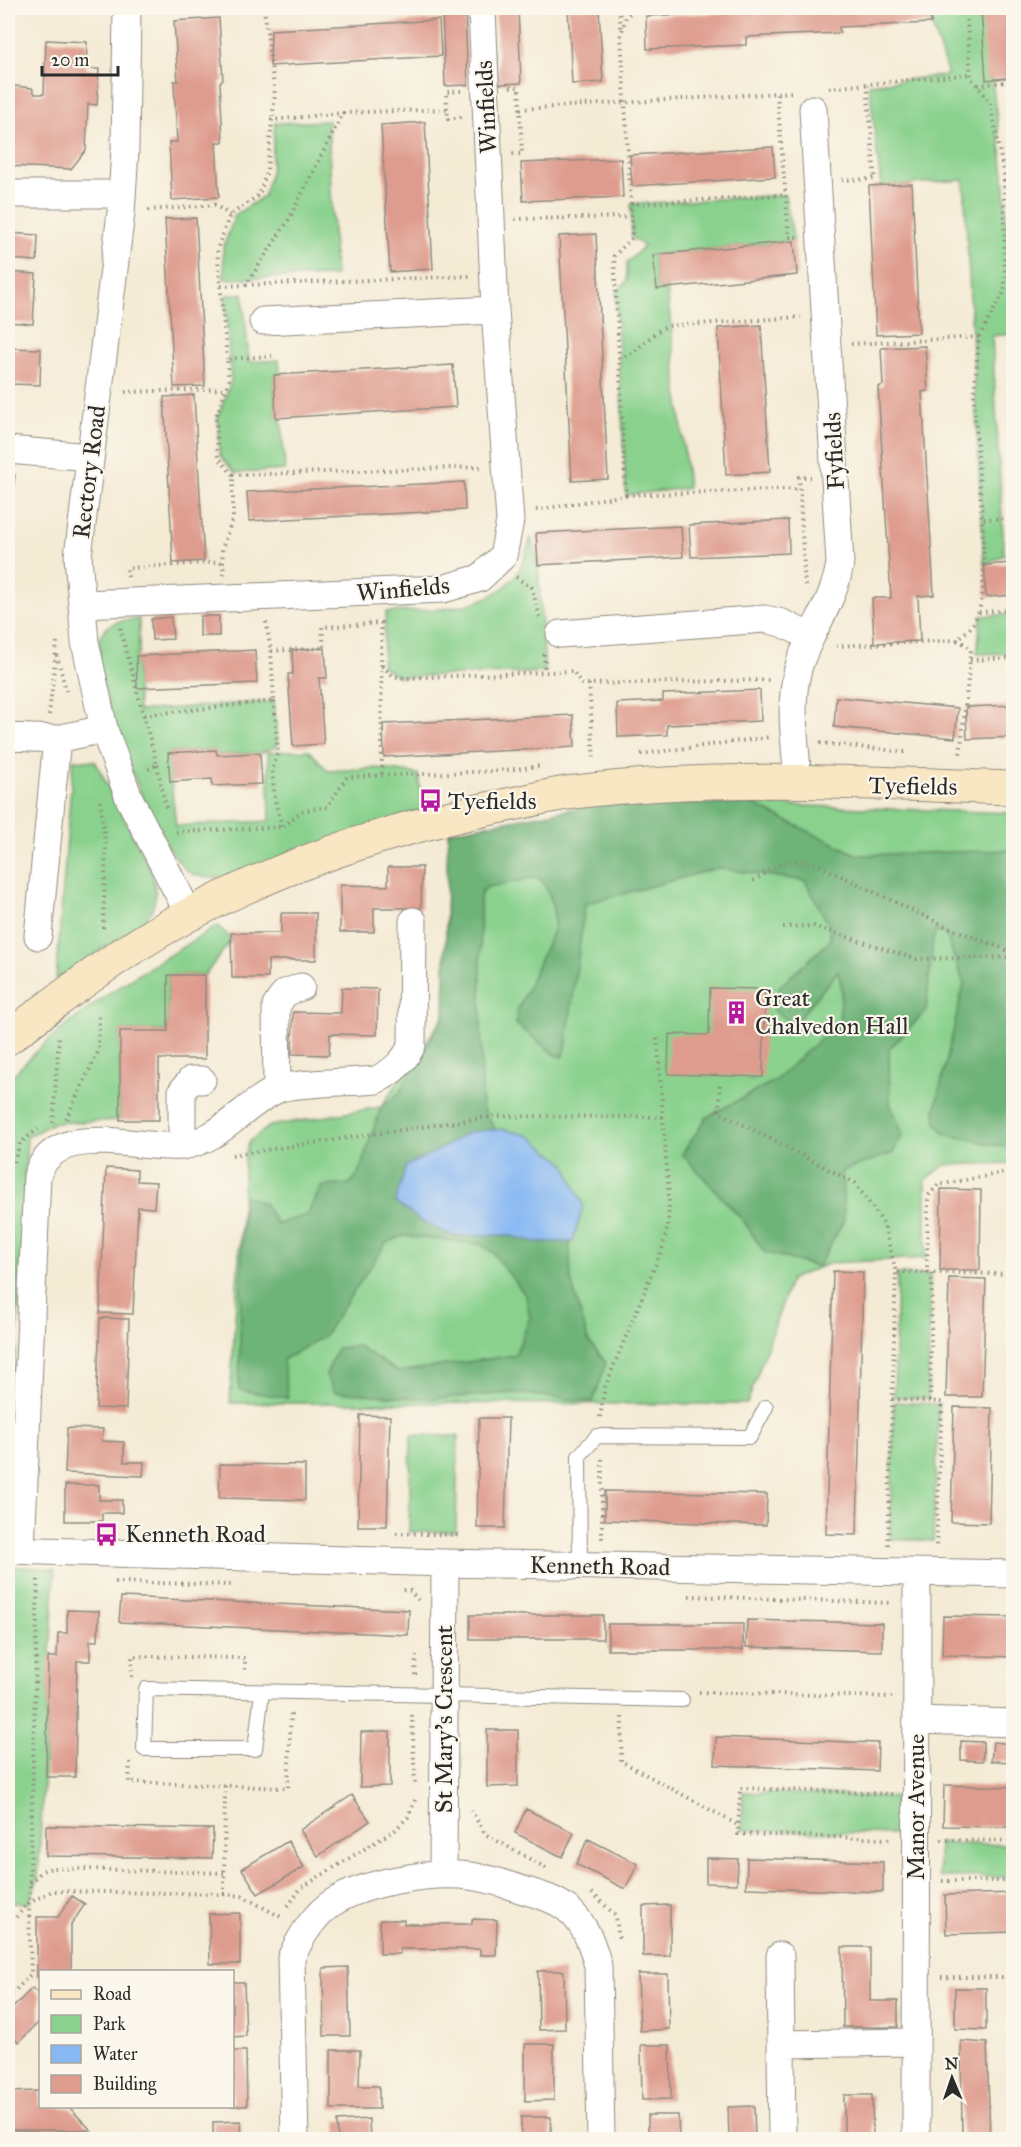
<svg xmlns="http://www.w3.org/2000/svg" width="1021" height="2147" font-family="'IM FELL Great Primer',serif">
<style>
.green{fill:#89d18d;stroke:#5a7e5c;stroke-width:1.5}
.forest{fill:#6eb378;stroke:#4c6f52;stroke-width:1.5}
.water{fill:#87b8f3;stroke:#59728f;stroke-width:1.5}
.building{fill:#de9c8e}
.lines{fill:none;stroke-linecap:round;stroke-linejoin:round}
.lane-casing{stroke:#908b80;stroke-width:16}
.street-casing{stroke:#908b80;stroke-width:29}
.secondary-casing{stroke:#908b80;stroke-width:35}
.path{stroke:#908b80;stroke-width:4;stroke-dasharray:1.5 4.5;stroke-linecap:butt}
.lane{stroke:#fff;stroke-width:14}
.street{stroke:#fff;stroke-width:27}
.secondary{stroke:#f9e7c3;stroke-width:33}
.labels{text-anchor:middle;stroke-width:4.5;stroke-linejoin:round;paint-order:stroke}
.street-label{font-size:24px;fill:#2b2b2b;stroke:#fbf7ec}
.poi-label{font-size:24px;fill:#2b2b2b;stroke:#fbf7ec;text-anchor:start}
</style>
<rect width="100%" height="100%" fill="#fbf7ec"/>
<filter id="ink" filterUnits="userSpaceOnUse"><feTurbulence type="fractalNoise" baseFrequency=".0167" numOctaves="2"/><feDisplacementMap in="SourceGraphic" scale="12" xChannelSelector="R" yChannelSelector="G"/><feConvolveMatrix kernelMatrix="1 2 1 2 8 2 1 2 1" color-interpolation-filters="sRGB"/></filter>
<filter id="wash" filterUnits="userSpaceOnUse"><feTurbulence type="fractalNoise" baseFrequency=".008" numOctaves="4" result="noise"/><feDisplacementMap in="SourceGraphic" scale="24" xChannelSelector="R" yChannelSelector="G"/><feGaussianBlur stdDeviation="1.35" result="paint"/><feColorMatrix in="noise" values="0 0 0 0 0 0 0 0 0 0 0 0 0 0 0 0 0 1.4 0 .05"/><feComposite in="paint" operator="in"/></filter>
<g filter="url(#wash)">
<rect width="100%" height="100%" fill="#f4ebd5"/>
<!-- green -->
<path class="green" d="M931,8H983L1004,174L1013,334L992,336L1004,555L984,565L964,180L881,186L869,84L948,75L931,23Z
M328,121L335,276L224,279L223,248L235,215L264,196L271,171L275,123Z
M785,195L794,241L653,255L657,288H667L688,488L626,495L616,293L627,281V263L644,246L632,238L631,204Z
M243,293L249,362L279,360L280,375L274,376L276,417L281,418L285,470L235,473L220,456L218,417L231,381L225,296Z
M531,538L538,565L545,672L399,677L382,666L386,612C427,610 485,613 514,577C523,566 527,551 531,538Z
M1013,614V653L977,654L981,616Z
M139,619V652L136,656L138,711L274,701L278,746L260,753L217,755L215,750L168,753L176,826L270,821L268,752L309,750L328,771L376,768L418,774L423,809C381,824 340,839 298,854C278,861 258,870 238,875C223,878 202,881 189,872C157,850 82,666 102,633C111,620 126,620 139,619Z
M73,760L95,761L150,869C158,891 158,906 142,924L56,979Z
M612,803L752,804L1013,813V1163L945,1165L926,1180V1258L830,1263L791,1279L747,1404L230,1403L245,1154L250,1141L270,1126L381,1107L444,1016L448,832Z
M218,926L232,939L205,975H168V1031H120V1120L53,1123L27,1137L8,1500V1081C67,1014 142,971 218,926Z
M897,1274L930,1275L928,1399L894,1397Z
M894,1402L939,1404L933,1541L890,1539Z
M411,1435L458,1436L456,1532H409Z
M8,1566L55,1569L38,1879L29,1903H8Z
M743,1792L895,1797L894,1834L742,1830Z
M939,1843L1013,1845V1877H939Z"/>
<!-- forest -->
<path class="forest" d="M603,803L752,804L858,855L1013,850V1149L945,1134L936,1123L935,1110L964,984L946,935L936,931L933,939L926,1011L889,1049L890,1104L903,1134L893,1153L842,1171L844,1220L818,1267L764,1252L745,1223L682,1154L707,1117L776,1080L839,1021L842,989L838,971L793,1026L773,1009L780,986L831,940L828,923L805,881L718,868L585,904L566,1049L562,1057L554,1054L516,1024L517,1012L554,928C555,912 551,891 540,879L533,878L488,887L483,890L480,897L482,1107L512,1157L569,1229L571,1280L588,1340L606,1363L593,1402L514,1393L429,1399L335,1392L326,1375L337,1348L358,1346L398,1372L515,1355L530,1318L526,1296L493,1253L480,1244L403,1236L386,1243L324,1336L283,1360L288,1398L239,1390L243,1195L264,1203L277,1224L307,1215L322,1186L350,1184L359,1173L381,1107L399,1093L444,1016L448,832Z"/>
<!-- water -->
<path class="water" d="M502,1129L530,1136L565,1164L583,1205L573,1242H536L506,1235L453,1236L423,1222L395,1202L406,1166L439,1150L469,1132Z"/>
<g id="blocks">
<!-- building -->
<path class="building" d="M442,8H465L468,85L445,86Z
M495,8H518L521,83L499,84Z
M568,8H599L603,82L572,84Z
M741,8H931V23L839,27L840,33L746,37V45L647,49L646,16L741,12Z
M981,8H1014V77L986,80Z
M219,18L223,80L220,82L223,142H216L219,197L172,200L169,142H177L174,81H178L174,21Z
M439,20L441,56L270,66L271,30Z
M46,40L87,42L86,69H99L97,105L88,104L86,150L71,169L8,166V85L32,88L35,94H44Z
M425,122L433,269L390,272L381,125Z
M773,147L775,177L632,186L630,155Z
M621,159L623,197L523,201L521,163Z
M912,184L919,333L876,335L869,186Z
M196,218L205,386L174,387L165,219Z
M8,233L38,235L37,261L8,259Z
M596,234L608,479L572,481L559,236Z
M794,241L797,275L657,289L653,255Z
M8,272L36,274L33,324L8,322Z
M761,325L770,472L726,475L718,328Z
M925,346L928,391L922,392L934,595L918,596L920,641L874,643L872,598H891L878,387L883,385L881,348Z
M8,348L41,349L40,385L10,384L9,398Z
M453,365L456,407L276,418L274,375Z
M194,395L204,561L173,563L164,397Z
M8,474L15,475L9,526H8Z
M464,482L465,510L249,521L247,492Z
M788,520L789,553L691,557L689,525Z
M681,526L683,557L538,565L536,533Z
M1014,563V595L986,597L984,565Z
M200,616H219V636H200Z
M171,617L173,639L152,640L151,619Z
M325,648L327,678H319L324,744L293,746L288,674H293L292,650Z
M255,650L257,683L137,688L136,656Z
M760,690L761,721L667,725V735L618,737L617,703L663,701V694Z
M836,697L958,708L955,738L834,727Z
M1014,705V737L967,739L966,707Z
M573,715L575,747L384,757L383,724Z
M216,750L217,755L260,753L262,784L212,786V779L170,782L168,753Z
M388,867H422L421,908H374V932H340V885L388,886Z
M281,913H316V960H268V978H232L231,933H281Z
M168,975H205V1059H159V1120H120V1031H168Z
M342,988L378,989L377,1035L330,1034L329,1055L292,1054L293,1012L341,1013Z
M710,988L765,989L763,1077L668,1074L669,1034L709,1035Z
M106,1168L137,1170V1181L156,1182L154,1208L138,1207L133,1314L100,1313Z
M941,1189L981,1190L980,1270H940Z
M833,1271L863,1272L857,1535L826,1534Z
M949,1278L986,1279L982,1397H946Z
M100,1318L129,1319L126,1409L96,1408Z
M954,1407L992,1408L989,1523L951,1522Z
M360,1415L390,1416L387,1526H358Z
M479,1418H508L505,1528H477Z
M67,1428L103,1429L102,1441L124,1442V1462H144L143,1476L65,1473Z
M220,1464L305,1465V1500L219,1498Z
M65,1485H99V1500H122V1513H102V1521H65Z
M605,1491L767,1494L766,1525L605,1520Z
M121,1597L409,1610L408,1635L119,1622Z
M67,1610L99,1611L98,1641H90V1661H77L75,1777H46L48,1657H57L58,1633H67Z
M470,1615H603V1639H470Z
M943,1616L1014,1617V1657L942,1655Z
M747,1620L882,1623V1651L746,1647Z
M608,1624H743V1650H608Z
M487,1730H518V1786L487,1787Z
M390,1731V1786L360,1787L361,1732Z
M716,1737L878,1743L877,1771L715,1765Z
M961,1741L983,1742V1761L961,1760Z
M993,1742L1014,1744V1762L991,1761Z
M944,1785L1014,1787V1827L943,1826Z
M352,1795L370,1821L318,1856L300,1830Z
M526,1809L574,1833L562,1857L515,1833Z
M46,1826L213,1829L212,1858L46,1856Z
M588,1839L638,1864L625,1889L576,1864Z
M288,1841L304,1867L258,1894L242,1869Z
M706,1858L738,1859L737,1884L706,1883Z
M747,1858L883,1862V1892L746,1888Z
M1014,1893V1932L946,1934L945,1895Z
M72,1896L85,1904L71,1925V1972H40V1977H37V1917H58Z
M670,1905V1956H643V1906Z
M240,1913V1964H210L209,1914Z
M472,1919L497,1920L496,1955H480V1949H400V1954H380V1920H404V1924H472Z
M842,1947H870V2001H898V2027H843Z
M348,1967L350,2036H324L323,1968Z
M538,1971H564L565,2029L539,2030Z
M638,1974H668L669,2029L640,2031Z
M232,1982H244L246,2036L232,2037Z
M32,1988L40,1995V2021L19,2042L8,2034V2013Z
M955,1988H986V2030L955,2029Z
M961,2041L987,2043L990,2140H962Z
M525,2044H554V2100L525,2101Z
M641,2045H670L671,2099L642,2100Z
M331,2050H360L359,2086H379V2109H331Z
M232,2051H246L247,2106H232Z
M40,2091V2106L70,2108L91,2130H8V2092Z
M844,2095H872L873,2140H844Z
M754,2106L755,2138L729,2139L728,2107Z
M648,2115H678L679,2140H648Z
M521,2117H551V2140H521Z
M369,2119L370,2140H338L337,2121Z
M241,2121L242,2140H213V2122Z"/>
</g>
</g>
<g filter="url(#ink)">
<use href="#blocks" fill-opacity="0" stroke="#908b80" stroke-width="1.5"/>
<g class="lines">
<defs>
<path id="lane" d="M580,1565L579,1456L597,1436L750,1437L766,1407
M262,1692L255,1749H144L146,1689L682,1700"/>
<path id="street" d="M127,8L125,150L121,213L78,556L85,642L104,729L129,798L190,916
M8,194H122
M263,321L495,310
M8,450L90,457
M83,604L443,589L480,578L503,556L510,521L495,310L482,11
M560,634L765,619L782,623L811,637
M8,737L57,739L104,729
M798,783C796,747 788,705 798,669C809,631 834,604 840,563L813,109
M38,936L57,739
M277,1089L276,1006L285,993L301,987
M182,1146V1091L191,1080H202
M8,1550L445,1563L1014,1574
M21,1550L37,1176C55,1119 137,1150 181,1146C219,1142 243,1105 276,1090C288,1083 357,1082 376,1080C393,1072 404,1062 412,1045L413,921
M917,1720L1014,1723
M443,1875L445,1563
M780,1956L782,2140
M782,2044L914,2042
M295,2140L291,1958C300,1938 313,1916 332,1903C365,1882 430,1871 470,1876C488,1878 506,1884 523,1890C540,1895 559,1900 572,1913C587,1928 593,1947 598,1966L601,2140
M916,2140L917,1573"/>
<path id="secondary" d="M8,1038C48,1008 87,977 129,950C242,877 381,829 512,804C533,800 554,794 575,792C720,774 868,783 1014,788"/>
</defs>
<!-- lane casing -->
<use href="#lane" class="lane-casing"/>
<!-- street casing -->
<use href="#street" class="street-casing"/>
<!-- secondary casing -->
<use href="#secondary" class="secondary-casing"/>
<!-- path -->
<path class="path" d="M264,8L275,95L272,120
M619,8L621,31
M966,8L971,78L990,102L1004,174L1005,290L979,337L974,397L982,519L1014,518
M151,11L204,8
M978,85L1014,81
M510,87H519L522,154H512
M829,88L971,74
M461,91L446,92L448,119L461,117
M777,94L789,237H797
M520,109L795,92
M343,113L447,109
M842,180L875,179L867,84
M631,204L621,35L626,16L637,8
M148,210L215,205L230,215
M515,219L633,217
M246,285L470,276
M221,286L246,285L288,221L343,113L272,120L267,171L259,195L230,215L217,249L227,359
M851,344L979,337
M619,358C642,353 645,335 668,326L801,317
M125,392L225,389
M233,475L218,457L216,417L229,380L227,359L272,356
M626,495L799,489
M536,510L626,495L614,256L632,238L631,204L785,195
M224,575L222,548L233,518V475L481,467
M128,577L127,568L223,562
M516,577L532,588L540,617
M805,586L799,477H811
M979,612L1014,610
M266,622L271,651L324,648L322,627L381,623L382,775
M120,628L157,765L146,770
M957,640L965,644L971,650L960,756
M836,646L957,640C961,636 967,632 971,627C989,604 983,548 982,519
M544,654L545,672
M57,655L66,691
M970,660L1014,658
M382,666L393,676L406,678L573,671L582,684L771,680
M589,684L594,760
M274,701L278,753L272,770L275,800L282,827
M49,715L57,642
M144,715L274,701L271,651
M820,743L905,752
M641,754L770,737
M157,765L167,811
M100,801L106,847L103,931
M176,832L283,827L301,811L327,807L347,777L497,771L541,766
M753,881C780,864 785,856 818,865L945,926L1014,953
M783,927L813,926L916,959L1014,957
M720,1085L719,1112L855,1183L884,1224L896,1272L1014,1274
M66,1119L98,1052L99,1016
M53,1123L59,1035
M232,1155L495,1116L663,1117
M14,1162L20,1143L38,1129
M927,1273L928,1196L938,1185L1014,1171
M892,1399L942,1402L936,1548
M930,1401L932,1273
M600,1417L605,1387L662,1249L668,1226L669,1198L657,1035
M602,1459V1539H605
M396,1533L460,1535
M888,1545L896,1272
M115,1582L234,1585
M403,1590L410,1591L418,1600
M689,1596L892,1603
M415,1675L416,1656
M132,1677V1656L245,1658V1673
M699,1692L892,1697
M412,1715L415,1783
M622,1717L621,1761L738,1825
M130,1762L129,1782L288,1788L291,1711
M892,1794L740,1788L738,1834L893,1839
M471,1810L485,1834L546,1868
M941,1840L1014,1841
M942,1881H1014
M30,1883L42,1871L52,1868L224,1873
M592,1893L616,1916L619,1941
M224,1894L242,1896L281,1917
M288,1906L301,1888L395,1830L408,1817L415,1800
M8,1926L29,1903L52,1891L224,1894L225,1784
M941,1977H1014
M8,1998L31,1974L29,1912L38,1577"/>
<!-- lane -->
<use href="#lane" class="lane"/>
<!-- street -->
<use href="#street" class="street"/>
<!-- secondary -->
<use href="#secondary" class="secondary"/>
</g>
</g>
<!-- icons -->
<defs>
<symbol id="bus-bare" viewBox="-9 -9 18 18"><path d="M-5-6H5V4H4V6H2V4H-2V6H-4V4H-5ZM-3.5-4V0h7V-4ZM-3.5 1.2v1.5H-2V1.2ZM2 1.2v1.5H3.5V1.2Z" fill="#b5179e" stroke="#fbf7ec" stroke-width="2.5" paint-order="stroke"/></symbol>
<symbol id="building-bare" viewBox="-9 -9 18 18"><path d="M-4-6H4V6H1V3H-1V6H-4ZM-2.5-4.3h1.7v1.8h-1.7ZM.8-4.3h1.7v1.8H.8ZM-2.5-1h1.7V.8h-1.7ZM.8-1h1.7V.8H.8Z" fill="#b5179e" stroke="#fbf7ec" stroke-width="2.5" paint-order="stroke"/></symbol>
</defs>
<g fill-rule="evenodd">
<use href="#bus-bare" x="414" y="784" width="33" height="33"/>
<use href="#building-bare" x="720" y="996" width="33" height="33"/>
<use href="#bus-bare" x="90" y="1518" width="33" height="33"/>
</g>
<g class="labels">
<!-- street labels -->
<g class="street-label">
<text transform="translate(486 107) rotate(-93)" y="8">Winfields</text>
<text transform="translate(834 451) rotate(-93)" y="8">Fyfields</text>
<text transform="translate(89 472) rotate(-83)" y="8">Rectory Road</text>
<text transform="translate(403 589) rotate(-5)" y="8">Winfields</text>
<text transform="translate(913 786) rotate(1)" y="8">Tyefields</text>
<text transform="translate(600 1566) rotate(1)" y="8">Kenneth Road</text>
<text transform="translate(444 1719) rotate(-90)" y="8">St Mary's Crescent</text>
<text transform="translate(916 1807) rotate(-90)" y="8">Manor Avenue</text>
</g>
<!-- poi labels -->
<g class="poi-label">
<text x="448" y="809">Tyefields</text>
<text x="755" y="1006">Great<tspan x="755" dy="28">Chalvedon Hall</tspan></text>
<text x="125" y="1542">Kenneth Road</text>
</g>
</g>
<!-- margin -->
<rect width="1021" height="2147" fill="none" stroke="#fbf7ec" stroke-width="30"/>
<!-- legend -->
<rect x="39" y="1970" width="195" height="138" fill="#fbf7ec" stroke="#a8a59f" stroke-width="1.5"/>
<rect x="51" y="1990" width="30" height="9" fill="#f9e7c3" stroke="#a8a59f" stroke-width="1.5"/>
<text x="93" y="2000" font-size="18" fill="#2b2b2b">Road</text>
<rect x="51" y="2015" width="30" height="18" fill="#89d18d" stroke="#a8a59f" stroke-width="1.5"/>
<text x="93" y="2030" font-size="18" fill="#2b2b2b">Park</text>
<rect x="51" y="2045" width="30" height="18" fill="#87b8f3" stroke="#a8a59f" stroke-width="1.5"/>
<text x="93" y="2060" font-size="18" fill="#2b2b2b">Water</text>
<rect x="51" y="2075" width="30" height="18" fill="#de9c8e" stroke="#a8a59f" stroke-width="1.5"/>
<text x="93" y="2090" font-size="18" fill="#2b2b2b">Building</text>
<!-- north arrow -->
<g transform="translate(952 2078) rotate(358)" stroke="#fbf7ec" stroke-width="4.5" paint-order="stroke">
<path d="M0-4.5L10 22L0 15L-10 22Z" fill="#2b2b2b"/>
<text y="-9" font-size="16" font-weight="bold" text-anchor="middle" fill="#2b2b2b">N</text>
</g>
<!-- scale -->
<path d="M42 66v9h76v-9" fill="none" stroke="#2b2b2b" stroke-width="3"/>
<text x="51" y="66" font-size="18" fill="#2b2b2b" stroke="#fbf7ec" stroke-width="4.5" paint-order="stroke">20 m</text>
</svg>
